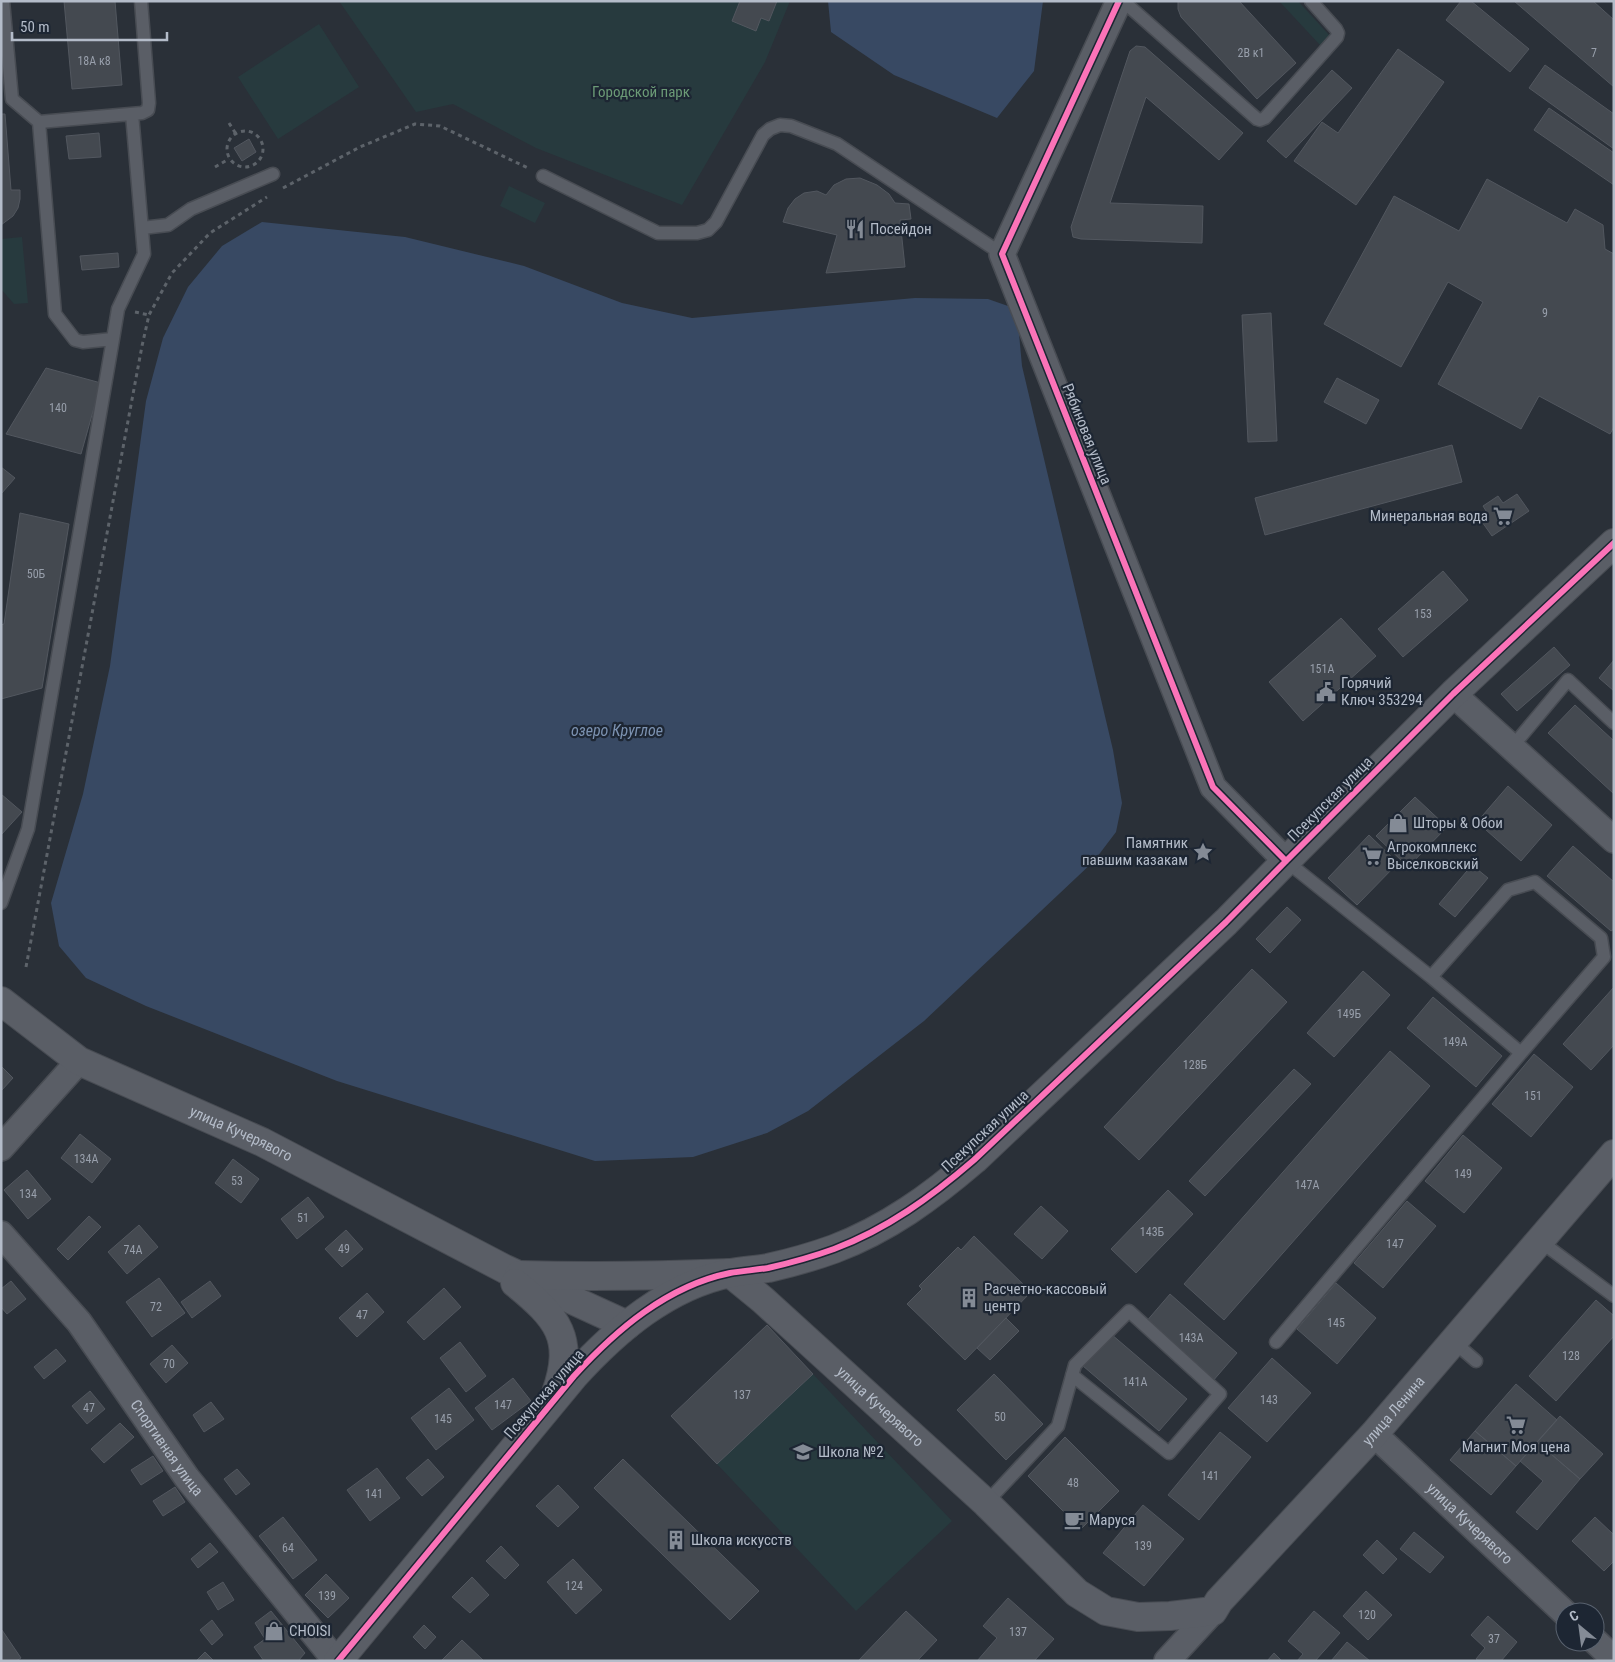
<svg xmlns="http://www.w3.org/2000/svg" width="1615" height="1662" font-family="'Roboto Condensed',sans-serif">
<style>
.green{fill:#273a3e}
.water{fill:#384963}
.building{fill:#444950;stroke:#52575f}
.lines{fill:none;stroke-linecap:round;stroke-linejoin:round}
.service-casing{stroke:#484c53;stroke-width:15}
.minor-casing{stroke:#484c53;stroke-width:28}
.tertiary-casing{stroke:#484c53;stroke-width:30}
.path{stroke:#5d636a;stroke-width:3;stroke-dasharray:4 4;stroke-linecap:butt}
.service{stroke:#5a5e66;stroke-width:12}
.minor{stroke:#5a5e66;stroke-width:25}
.tertiary{stroke:#5a5e66;stroke-width:28}
.cycleway-casing{stroke:#1d2633;stroke-width:9}
.cycleway{stroke:#fb73b8;stroke-width:6}
.labels{text-anchor:middle;stroke-width:4.5;stroke-linejoin:round;paint-order:stroke}
.number-label{font-size:12px;fill:#989fab}
.park-label{font-size:15px;fill:#6b9a76;stroke:#1d2633}
.poi-label{font-size:15px;fill:#b4bcc9;stroke:#1d2633;text-anchor:start}
.street-label{font-size:15px;fill:#b4bcc9;stroke:#1d2633}
.water-label{font-size:16px;font-style:italic;fill:#7c92b1;stroke:#1d2633}
</style>
<rect width="100%" height="100%" fill="#2a3038"/>
<!-- green -->
<path class="green" d="M339,1H790L765,62L682,205L536,148L453,104L416,112Z
M1279,1H1298L1330,36L1320,45Z
M319,24L359,87L278,139L238,77Z
M509,186L545,203L535,223L500,206Z
M22,237L28,303L14,304L1,289V239Z
M813,1374L952,1521L856,1611L717,1464Z"/>
<!-- water -->
<path class="water" d="M828,1H1043L1034,71L997,118L894,75L831,32Z
M262,222L405,237L524,266L622,303L692,318L915,298L988,299L1008,306L1018,323L1022,366L1113,750L1122,803L1116,832L1094,861L924,1021L808,1111L767,1133L693,1157L595,1161L337,1081L146,1006L86,978L59,946L51,903L83,794L110,666L146,401L163,338L188,287L222,246Z"/>
<!-- building -->
<path class="building" d="M64,1H115L122,85L72,89Z
M740,1H777L769,21L761,18L756,31L732,21Z
M1178,1H1239L1296,63L1257,99L1181,17L1178,9Z
M1461,1H1471L1529,49L1510,72L1446,20Z
M1514,1H1593L1614,20V87Z
M1136,46L1145,47L1243,133L1219,160L1146,97L1110,203L1203,206L1202,243L1081,239L1073,237L1071,227L1130,51Z
M1398,49L1444,82L1356,205L1294,161L1322,122L1338,133Z
M1545,65L1614,114V149L1529,88Z
M1332,70L1352,88L1286,158L1267,141Z
M1549,108L1614,153V185L1534,130Z
M1,114H5L11,190H20V199L18,208L13,216L1,225Z
M99,133L101,157L69,159L66,136Z
M249,139L256,152L242,161L234,148Z
M860,178L877,185L889,194L895,203L909,204L911,219L900,220L905,267L826,273L837,235L783,222L788,208L795,199L804,193L817,191L826,195L834,185L846,179Z
M1487,179L1567,223L1575,209L1603,225L1605,249L1614,254V427L1610,434L1539,396L1521,429L1438,384L1483,302L1448,282L1401,367L1324,324L1394,196L1459,231Z
M118,253L119,267L82,270L80,256Z
M1271,313L1277,441L1248,442L1242,315Z
M46,368L101,383L81,454L6,434Z
M1337,378L1379,400L1366,424L1324,402Z
M1452,445L1462,482L1265,535L1255,498Z
M1,467L15,478L1,494Z
M1517,494L1529,511L1492,536L1480,519L1488,514L1483,506L1498,496L1503,503Z
M20,513L69,524L42,688L1,699V625L4,624Z
M1443,571L1468,600L1403,657L1378,629Z
M1341,618L1376,656L1303,721L1269,682Z
M1554,647L1570,665L1517,711L1501,694Z
M1614,660V691L1599,678Z
M1575,705L1614,741V794L1548,733Z
M1508,786L1552,825L1521,861L1477,822Z
M1,794L22,812L1,835Z
M1415,797L1447,827L1408,867L1376,836Z
M1369,835L1398,863L1357,905L1328,878Z
M1573,846L1614,882V929L1611,931L1547,876Z
M1472,865L1488,878L1455,917L1439,904Z
M1287,907L1301,920L1270,953L1256,939Z
M1252,969L1287,1002L1139,1160L1104,1127Z
M1363,971L1390,995L1334,1057L1307,1033Z
M1614,987V1045L1591,1070L1563,1044Z
M1433,997L1502,1056L1476,1087L1407,1028Z
M1390,1051L1430,1086L1224,1320L1184,1284Z
M1534,1054L1573,1087L1531,1137L1492,1104Z
M1,1066L13,1078L1,1091Z
M1294,1069L1311,1084L1205,1196L1189,1181Z
M80,1134L111,1159L92,1183L61,1158Z
M1463,1135L1502,1168L1464,1213L1425,1181Z
M233,1159L259,1179L241,1203L215,1183Z
M27,1170L51,1199L28,1219L4,1190Z
M1168,1190L1193,1214L1136,1273L1111,1249Z
M308,1197L324,1217L297,1239L281,1219Z
M1407,1201L1436,1226L1383,1288L1354,1263Z
M1041,1206L1068,1231L1042,1259L1014,1234Z
M89,1216L101,1227L68,1260L57,1249Z
M139,1225L158,1247L127,1274L108,1252Z
M346,1230L363,1249L342,1267L325,1249Z
M974,1236L1031,1292L965,1360L907,1304L922,1289L919,1286L958,1247L961,1250Z
M159,1278L185,1313L152,1337L126,1302Z
M11,1281L26,1299L7,1314L1,1307V1289Z
M210,1281L221,1296L192,1318L181,1302Z
M1336,1283L1376,1318L1337,1364L1297,1329Z
M444,1288L461,1307L424,1340L407,1322Z
M367,1293L384,1312L357,1337L339,1318Z
M1170,1294L1237,1353L1212,1382L1145,1323Z
M1596,1300L1614,1316V1336L1556,1401L1529,1376Z
M1006,1318L1019,1331L990,1360L977,1348Z
M767,1325L813,1374L717,1464L671,1416Z
M1111,1334L1187,1399L1159,1431L1083,1366Z
M460,1342L486,1376L466,1392L440,1358Z
M172,1345L188,1363L166,1383L150,1364Z
M56,1349L66,1361L44,1379L34,1367Z
M1272,1358L1311,1393L1267,1442L1228,1408Z
M994,1374L1043,1424L1006,1460L957,1410Z
M513,1378L531,1401L492,1430L475,1408Z
M1516,1384L1557,1420L1516,1466L1475,1431Z
M449,1388L474,1420L436,1450L411,1418Z
M90,1391L105,1409L87,1424L72,1406Z
M211,1402L224,1419L204,1432L193,1415Z
M1560,1416L1603,1454L1580,1479L1537,1442Z
M120,1423L134,1437L104,1463L91,1449Z
M1475,1431L1516,1466L1491,1495L1450,1460Z
M1220,1432L1251,1457L1199,1520L1168,1495Z
M1065,1437L1119,1491L1081,1529L1028,1476Z
M1537,1442L1580,1479L1537,1530L1516,1512L1543,1481L1520,1461Z
M153,1456L163,1471L141,1485L131,1470Z
M428,1459L444,1477L422,1496L406,1478Z
M623,1459L759,1591L730,1620L594,1488Z
M377,1468L400,1498L370,1521L347,1490Z
M237,1469L250,1484L236,1495L224,1479Z
M558,1485L579,1507L558,1527L536,1506Z
M175,1487L185,1502L163,1516L153,1501Z
M1143,1505L1184,1539L1144,1586L1103,1553Z
M283,1517L317,1560L293,1579L259,1536Z
M1595,1517L1614,1535V1561L1604,1571L1572,1541Z
M1414,1532L1444,1557L1430,1573L1400,1549Z
M1377,1540L1397,1559L1383,1574L1363,1555Z
M210,1543L218,1552L198,1568L191,1559Z
M501,1546L519,1565L505,1579L486,1561Z
M573,1559L602,1590L576,1614L547,1582Z
M326,1574L349,1598L328,1618L305,1595Z
M472,1577L489,1595L470,1613L452,1597Z
M223,1582L234,1600L218,1610L207,1592Z
M1366,1591L1392,1615L1368,1640L1343,1616Z
M1008,1598L1054,1639L1034,1661H977L997,1638L983,1626Z
M271,1611L305,1653L298,1661H264L254,1647L265,1639L255,1623Z
M906,1611L937,1640L917,1661H858Z
M1314,1611L1340,1633L1315,1661H1297L1303,1654L1288,1641Z
M1488,1616L1517,1642L1501,1661H1479L1476,1659L1485,1648L1471,1635Z
M212,1620L223,1635L212,1645L200,1630Z
M424,1625L436,1637L425,1649L413,1637Z
M2,1630L21,1658L16,1661H1Z
M462,1640L484,1661H441Z
M1347,1642L1370,1661H1331Z
M205,1652L214,1661H196Z
M1274,1653L1282,1661H1267Z"/>
<g class="lines">
<defs>
<path id="service" d="M3,1L12,99L39,122L142,113L148,110L149,103L141,1
M1123,1L1257,119L1260,120L1265,118L1337,37L1338,33L1336,29L1311,1
M39,122L55,314L75,340L83,342L113,339L118,309L144,254L132,114
M543,176L658,233H697L708,230L716,222L763,135L770,129L780,125L791,126L837,144L1002,254
M142,228L168,225L191,209L273,174
M1512,747L1568,680L1614,723
M1,903L28,829L113,339
M1431,977L1508,890L1535,882L1601,938L1604,957L1521,1053
M1540,1241L1614,1296
M1276,1342L1521,1053L1431,977L1286,861
M1454,1342L1476,1361
M986,1503L1058,1426L1075,1365L1129,1311L1220,1394L1169,1453L1072,1375"/>
<g id="minor">
<path d="M1119,1L1002,254L1213,787L1286,861"/>
<path d="M1453,694L1614,840"/>
<path d="M1,1148L79,1061"/>
<path id="s1" d="M1,1234L79,1322L187,1478L336,1661"/>
<path id="s2" d="M1374,1434L1565,1613"/>
<path d="M1595,1641L1614,1659"/>
<path d="M1167,1661L1213,1611"/>
</g>
<g id="tertiary">
<path id="s3" d="M1,1001L79,1061L262,1142L505,1269L627,1325"/>
<path id="s4" d="M519,1275C589,1277 659,1276 730,1273L763,1300L986,1503L1077,1593L1106,1611L1138,1617L1170,1616L1213,1611L1219,1601L1374,1434L1614,1154"/>
<path d="M515,1283C558,1318 575,1338 556,1393"/>
<path d="M338,1661L574,1376C616,1330 667,1286 730,1273C742,1271 755,1270 768,1268C790,1263 812,1257 834,1249C887,1229 931,1197 974,1160L1226,922L1286,861L1453,694L1614,543"/>
</g>
</defs>
<!-- service casing -->
<use href="#service" class="service-casing"/>
<!-- minor casing -->
<use href="#minor" class="minor-casing"/>
<!-- tertiary casing -->
<use href="#tertiary" class="tertiary-casing"/>
<!-- path -->
<path class="path" d="M229,123L236,134
M227 149a18 18 0 1 1 36 0a18 18 0 1 1-36 0Z
M215,167L229,159
M283,188L360,147L415,124L440,126L530,169
M135,312L149,315
M26,967L142,346L149,315L172,273L210,233L267,197"/>
<!-- service -->
<use href="#service" class="service"/>
<!-- minor -->
<use href="#minor" class="minor"/>
<!-- tertiary -->
<use href="#tertiary" class="tertiary"/>
<defs>
<path id="cycleway" d="M1119,1L1002,254L1213,787L1286,861
M338,1661L574,1376C616,1330 667,1286 730,1273C742,1271 755,1270 768,1268C790,1263 812,1257 834,1249C887,1229 931,1197 974,1160L1226,922L1286,861L1453,694L1614,543"/>
</defs>
<!-- cycleway casing -->
<use href="#cycleway" class="cycleway-casing"/>
<!-- cycleway -->
<use href="#cycleway" class="cycleway"/>
</g>
<!-- icons -->
<defs>
<symbol id="restaurant-bare" viewBox="-9 -9 18 18"><path d="M-5-6h1v4h1v-4h1v4h1v-4h1v5L-1.5 .5V6h-2V.5L-5-1ZM5-6V6H3V1.5H1.5Q1.5-4 5-6Z" fill="#848b96" stroke="#1d2633" stroke-width="2.5" paint-order="stroke"/></symbol>
<symbol id="supermarket-bare" viewBox="-9 -9 18 18"><path d="M-6-5.5h2.5l.6 2H6L4.5 2H-2.5L-4.4-4H-6ZM-1.5 3.2a1.3 1.3 0 1 0 .1 0ZM3 3.2a1.3 1.3 0 1 0 .1 0Z" fill="#848b96" stroke="#1d2633" stroke-width="2.5" paint-order="stroke"/></symbol>
<symbol id="civic-bare" viewBox="-9 -9 18 18"><path d="M-.6-6.5H3V-4.5H.6V-3L4-1V1h2V6H-6V1h2V-1L-.6-3ZM-1.2 2.5V6h2.4V2.5Z" fill="#848b96" stroke="#1d2633" stroke-width="2.5" paint-order="stroke"/></symbol>
<symbol id="shop-bare" viewBox="-9 -9 18 18"><path d="M-5-2.5h2.3a2.7 3.5 0 0 1 5.4 0H5L5.5 6h-11ZM-1.5-2.5h3a1.5 2.3 0 0 0-3 0Z" fill="#848b96" stroke="#1d2633" stroke-width="2.5" paint-order="stroke"/></symbol>
<symbol id="sight-bare" viewBox="-9 -9 18 18"><path d="M0-6L1.8-2.2L6-1.7L2.9 1.2L3.7 5.4L0 3.3L-3.7 5.4L-2.9 1.2L-6-1.7L-1.8-2.2Z" fill="#848b96" stroke="#1d2633" stroke-width="2.5" paint-order="stroke"/></symbol>
<symbol id="building-bare" viewBox="-9 -9 18 18"><path d="M-4-6H4V6H1V3H-1V6H-4ZM-2.5-4.3h1.7v1.8h-1.7ZM.8-4.3h1.7v1.8H.8ZM-2.5-1h1.7V.8h-1.7ZM.8-1h1.7V.8H.8Z" fill="#848b96" stroke="#1d2633" stroke-width="2.5" paint-order="stroke"/></symbol>
<symbol id="school-bare" viewBox="-9 -9 18 18"><path d="M0-5L7-2L0 1L-7-2ZM-4 1L0 2.5L4 1V4Q0 6-4 4Z" fill="#848b96" stroke="#1d2633" stroke-width="2.5" paint-order="stroke"/></symbol>
<symbol id="cafe-bare" viewBox="-9 -9 18 18"><path d="M-5.5-4.5H6V0H3Q3 3.5 0 3.5H-2.5Q-5.5 3.5-5.5 0ZM3-3.2v2h1.7v-2ZM-6 4.5H4V6H-6Z" fill="#848b96" stroke="#1d2633" stroke-width="2.5" paint-order="stroke"/></symbol>
</defs>
<g fill-rule="evenodd">
<use href="#restaurant-bare" x="841" y="215" width="28" height="28"/>
<use href="#supermarket-bare" x="1489" y="502" width="28" height="28"/>
<use href="#civic-bare" x="1312" y="678" width="28" height="28"/>
<use href="#shop-bare" x="1384" y="809" width="28" height="28"/>
<use href="#sight-bare" x="1189" y="838" width="28" height="28"/>
<use href="#supermarket-bare" x="1358" y="842" width="28" height="28"/>
<use href="#building-bare" x="955" y="1284" width="28" height="28"/>
<use href="#supermarket-bare" x="1502" y="1411" width="28" height="28"/>
<use href="#school-bare" x="789" y="1438" width="28" height="28"/>
<use href="#cafe-bare" x="1060" y="1506" width="28" height="28"/>
<use href="#building-bare" x="662" y="1526" width="28" height="28"/>
<use href="#shop-bare" x="260" y="1617" width="28" height="28"/>
</g>
<g class="labels">
<!-- number labels -->
<g class="number-label">
<text x="1251" y="57">2В к1</text>
<text x="1594" y="57">7</text>
<text x="94" y="65">18А к8</text>
<text x="1545" y="317">9</text>
<text x="58" y="412">140</text>
<text x="36" y="578">50Б</text>
<text x="1423" y="618">153</text>
<text x="1322" y="673">151А</text>
<text x="1349" y="1018">149Б</text>
<text x="1455" y="1046">149А</text>
<text x="1195" y="1069">128Б</text>
<text x="1533" y="1100">151</text>
<text x="86" y="1163">134А</text>
<text x="1463" y="1178">149</text>
<text x="237" y="1185">53</text>
<text x="1307" y="1189">147А</text>
<text x="28" y="1198">134</text>
<text x="303" y="1222">51</text>
<text x="1152" y="1236">143Б</text>
<text x="1395" y="1248">147</text>
<text x="344" y="1253">49</text>
<text x="133" y="1254">74А</text>
<text x="156" y="1311">72</text>
<text x="362" y="1319">47</text>
<text x="1336" y="1327">145</text>
<text x="1191" y="1342">143А</text>
<text x="1571" y="1360">128</text>
<text x="169" y="1368">70</text>
<text x="1135" y="1386">141А</text>
<text x="742" y="1399">137</text>
<text x="1269" y="1404">143</text>
<text x="503" y="1409">147</text>
<text x="89" y="1412">47</text>
<text x="1000" y="1421">50</text>
<text x="443" y="1423">145</text>
<text x="1210" y="1480">141</text>
<text x="1073" y="1487">48</text>
<text x="374" y="1498">141</text>
<text x="1143" y="1550">139</text>
<text x="288" y="1552">64</text>
<text x="574" y="1590">124</text>
<text x="327" y="1600">139</text>
<text x="1367" y="1619">120</text>
<text x="1018" y="1636">137</text>
<text x="1494" y="1643">37</text>
</g>
<!-- park labels -->
<g class="park-label">
<text x="641" y="97">Городской парк</text>
</g>
<!-- poi labels -->
<g class="poi-label">
<text x="870" y="234">Посейдон</text>
<text x="1488" y="521" text-anchor="end">Минеральная вода</text>
<text x="1341" y="688">Горячий<tspan x="1341" dy="17">Ключ 353294</tspan></text>
<text x="1413" y="828">Шторы &amp; Обои</text>
<text x="1188" y="848" text-anchor="end">Памятник<tspan x="1188" dy="17">павшим казакам</tspan></text>
<text x="1387" y="852">Агрокомплекс<tspan x="1387" dy="17">Выселковский</tspan></text>
<text x="984" y="1294">Расчетно-кассовый<tspan x="984" dy="17">центр</tspan></text>
<text x="1516" y="1452" text-anchor="middle">Магнит Моя цена</text>
<text x="818" y="1457">Школа №2</text>
<text x="1089" y="1525">Маруся</text>
<text x="691" y="1545">Школа искусств</text>
<text x="289" y="1636">CHOISI</text>
</g>
<!-- street labels -->
<g class="street-label">
<text transform="translate(1087 434) rotate(68)" y="5">Рябиновая улица</text>
<text transform="translate(1330 799) rotate(-45)" y="5">Псекупская улица</text>
<text transform="translate(985 1131) rotate(-43)" y="5">Псекупская улица</text>
<text dy="5" stroke="none"><textPath href="#s3" startOffset="276">улица Кучерявого</textPath></text>
<text transform="translate(544 1394) rotate(-49)" y="5">Псекупская улица</text>
<text dy="5" stroke="none"><textPath href="#s4" startOffset="412">улица Кучерявого</textPath></text>
<text dy="5" stroke="none"><textPath href="#s4" startOffset="1095">улица Ленина</textPath></text>
<text dy="5" stroke="none"><textPath href="#s1" startOffset="271">Спортивная улица</textPath></text>
<text dy="5" stroke="none"><textPath href="#s2" startOffset="131">улица Кучерявого</textPath></text>
</g>
<!-- water labels -->
<g class="water-label">
<text x="617" y="736">озеро Круглое</text>
</g>
</g>
<!-- border -->
<rect width="1615" height="1662" fill="none" stroke="#b4bcc9" stroke-width="5"/>
<!-- north arrow -->
<g transform="translate(1580 1627) rotate(331)"><circle r="24" fill="#1d2633" stroke="#59626f"/>
<path d="M0-4L9 19L0 12L-9 19Z" fill="#848b96"/>
<text y="-8" font-size="14" font-weight="bold" text-anchor="middle" fill="#b4bcc9">С</text>
</g>
<!-- scale -->
<path d="M12 32v8h155v-8" fill="none" stroke="#b4bcc9" stroke-width="2.5"/>
<text x="20" y="32" font-size="15" fill="#b4bcc9" stroke="#1d2633" stroke-width="4" paint-order="stroke">50 m</text>
</svg>
